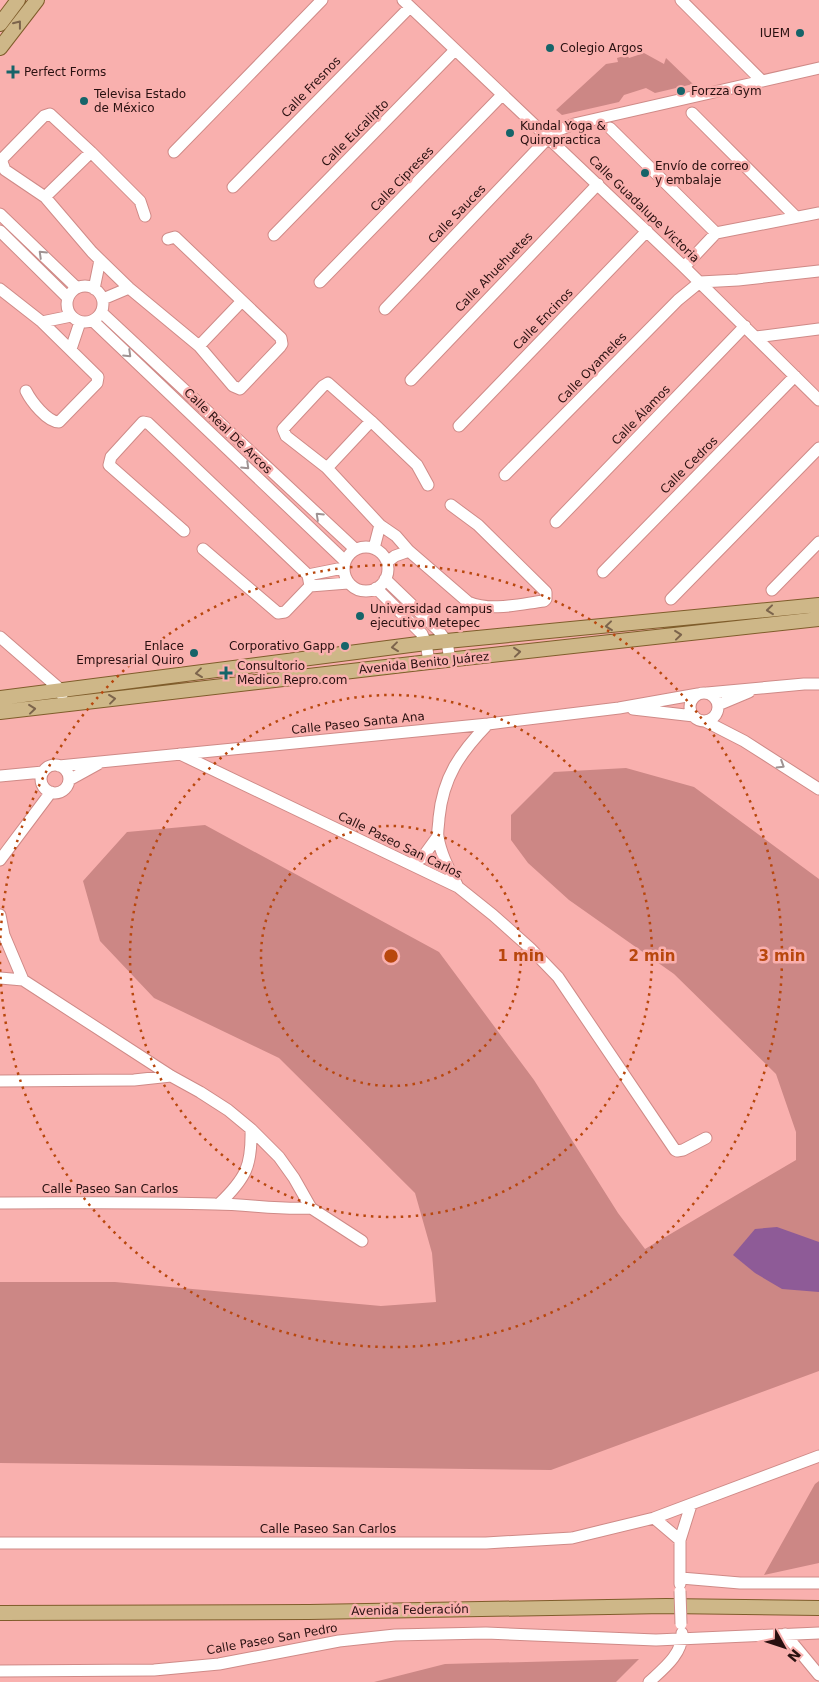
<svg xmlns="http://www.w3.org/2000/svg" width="819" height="1682" font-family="'DejaVu Sans',sans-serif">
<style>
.green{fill:#cc8785}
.water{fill:#8e5b97}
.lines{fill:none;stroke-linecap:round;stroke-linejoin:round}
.minor-casing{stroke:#cf8a87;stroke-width:13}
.major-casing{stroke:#7f5d2b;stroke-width:16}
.minor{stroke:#fff;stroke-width:11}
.major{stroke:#ceb788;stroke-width:14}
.minor-bridge-casing{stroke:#cf8a87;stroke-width:13;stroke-linecap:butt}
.minor-bridge{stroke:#fff;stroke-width:11}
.oneway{stroke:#7c644c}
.oneway2{stroke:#9f9393}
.ring{fill:none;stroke:#b8470d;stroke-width:2.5;stroke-dasharray:2.5 5}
.poi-dot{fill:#166469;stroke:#f9b0ae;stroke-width:2}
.labels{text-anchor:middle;stroke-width:5;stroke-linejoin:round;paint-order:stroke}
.poi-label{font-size:12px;fill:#291010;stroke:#f9b0ae;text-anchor:start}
.street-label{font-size:12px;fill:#291010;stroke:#f9b0ae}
.centre{fill:#b8470d;stroke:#f9b0ae;stroke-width:2.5}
.ring-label{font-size:15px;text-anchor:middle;font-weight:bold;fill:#b8470d;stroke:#f9b0ae;stroke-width:5;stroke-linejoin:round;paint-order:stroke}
</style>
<rect width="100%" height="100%" fill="#f9b0ae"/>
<!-- green -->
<path class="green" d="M644,53L664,64L666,58L693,84L655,93L646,88L624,95L619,102L562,115L556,110L606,64L618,62L617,58L627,55L629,58Z
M626,768L694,787L819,879V1371L551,1470L0,1463V1282H115L381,1306L436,1302L432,1253L415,1193L279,1058L154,998L100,941L83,881L127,832L205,825L439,952L534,1080L618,1213L645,1249L796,1160V1132L776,1074L674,974L569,900L528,863L511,840V815L554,772Z
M819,1481V1563L764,1575L815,1484Z
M639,1659L616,1682H374L445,1664Z"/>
<!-- water -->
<path class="water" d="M777,1227L819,1242V1292L782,1289L755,1273L733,1255L755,1229Z"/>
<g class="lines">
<defs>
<path id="minor" d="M403,0L684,267L819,400
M681,0L762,81
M692,113L795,216
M610,128L716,233
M174,152L322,0
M233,187L410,7
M45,197L91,152
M0,214L77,288
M145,216L140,201L91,152L50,114L44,116L3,158L2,162L5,170L45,197L92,252L129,288L199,346L233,386L240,389L280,347L282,344L281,338L175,237L168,239
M0,231L68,298
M274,235L455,50
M684,267L716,233L819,213
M320,282L502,95
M67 304a18 18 0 1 1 36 0a18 18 0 1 1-36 0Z
M0,289L42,322L98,377L97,383L59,422C47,422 31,401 26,391
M94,289L100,260
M103,299L129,288
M385,309L548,138L559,130L574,124L819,68
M101,312L355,549
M93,321L345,561
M42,322L71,316
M756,337L819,329
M199,346L242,301
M71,349L80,322
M411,380L598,184
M459,426L647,231
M327,468L371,421
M505,475L678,300L700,282L738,280L819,271
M428,485L417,465L371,421L328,383L323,386L283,429L286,436L327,468L380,525L396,536L409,551L468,602C491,612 520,604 544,601L546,599V592L478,525L451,505
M556,522L745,326
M184,531L109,465L111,457L143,422L148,423L308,575L310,586L285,612L278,613L203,549
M344 569a22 22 0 1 1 44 0a22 22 0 1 1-44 0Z
M374,548L380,525
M387,562L395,556L409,551
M603,572L795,376
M308,575L343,568
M385,579L438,630L447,642L450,660
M310,586L348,583
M376,588L422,634L426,643L429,662
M772,590L819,542
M671,599L819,448
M0,637L61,690L62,695
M707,693L804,684H819
M690 707a14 14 0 1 1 28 0a14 14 0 1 1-28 0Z
M718,705L749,692
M633,709L694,716
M705,721L744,741L819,789
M180,754L458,887L493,915L530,948L558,977L675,1150L677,1151L683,1150L706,1138
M41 779a14 14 0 1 1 28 0a14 14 0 1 1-28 0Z
M59,766L488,724L619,708L698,694
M0,776L43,772
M69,780L98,764
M0,860L51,792
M410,864L422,858L438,836
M458,887C450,871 441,855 438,837C437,831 439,824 439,818C443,777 460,753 488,724
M0,915L4,935L23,980L171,1076L200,1092L228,1110L251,1129L279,1157L294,1178L311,1208L362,1241
M0,978L23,980
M0,1081L134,1080L171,1076
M0,1203C72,1203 143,1202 215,1204C247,1204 278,1210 311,1208
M219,1204C246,1178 252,1166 251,1129
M654,1518L680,1540
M0,1543H486L572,1538L654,1518L819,1456
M681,1578L740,1583H819
M680,1584V1540L691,1505
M785,1634L819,1675
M0,1671L154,1670L219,1664L339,1641L395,1635L486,1633L656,1640L819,1633
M649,1682C663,1669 683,1654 682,1633"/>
<path id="major" d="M0,24L18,0
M0,48L37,0
M0,698L426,643L819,605
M0,712L429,662L819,619
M0,1613L309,1612L666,1606L819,1608"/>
</defs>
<!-- minor casing -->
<use href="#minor" class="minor-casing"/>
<!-- major casing -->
<use href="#major" class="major-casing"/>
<!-- minor -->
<use href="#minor" class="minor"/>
<!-- major -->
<use href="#major" class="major"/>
<defs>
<path id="minor-bridge" d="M680,1591L681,1624"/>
</defs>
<!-- minor-bridge casing -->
<use href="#minor-bridge" class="minor-bridge-casing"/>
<!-- minor-bridge -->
<use href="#minor-bridge" class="minor-bridge"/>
</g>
<!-- one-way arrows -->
<defs><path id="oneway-chevron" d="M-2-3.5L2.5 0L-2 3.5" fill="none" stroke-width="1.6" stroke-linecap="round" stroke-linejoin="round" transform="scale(1.25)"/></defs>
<g class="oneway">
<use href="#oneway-chevron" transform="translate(18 24) rotate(-52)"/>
<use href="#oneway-chevron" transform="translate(770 610) rotate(174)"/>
<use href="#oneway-chevron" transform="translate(609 626) rotate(174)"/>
<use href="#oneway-chevron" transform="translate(678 635) rotate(-6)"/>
<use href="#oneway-chevron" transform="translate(395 647) rotate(173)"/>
<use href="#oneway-chevron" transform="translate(517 652) rotate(-6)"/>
<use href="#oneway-chevron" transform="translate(199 673) rotate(173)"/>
<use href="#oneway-chevron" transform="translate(112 699) rotate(-7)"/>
<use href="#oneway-chevron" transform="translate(32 709) rotate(-6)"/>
</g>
<g class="oneway2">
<use href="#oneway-chevron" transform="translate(42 254) rotate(-136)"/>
<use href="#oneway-chevron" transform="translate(128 354) rotate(44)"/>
<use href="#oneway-chevron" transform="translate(246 466) rotate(44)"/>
<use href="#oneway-chevron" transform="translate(319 516) rotate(-137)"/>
<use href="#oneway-chevron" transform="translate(781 765) rotate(32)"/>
</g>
<!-- distance rings -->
<g class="ring">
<circle cx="391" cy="956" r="130"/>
<circle cx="391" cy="956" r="261"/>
<path d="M0 953A391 391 0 1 1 0 959"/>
</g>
<!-- markers -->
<g class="poi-dot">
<circle cx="800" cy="33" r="5"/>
<circle cx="550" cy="48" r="5"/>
<path d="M10.5 64.5h5v5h5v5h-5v5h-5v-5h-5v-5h5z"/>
<circle cx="681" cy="91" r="5"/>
<circle cx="84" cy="101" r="5"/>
<circle cx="510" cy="133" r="5"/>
<circle cx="645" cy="173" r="5"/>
<circle cx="360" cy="616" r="5"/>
<circle cx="345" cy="646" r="5"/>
<circle cx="194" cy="653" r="5"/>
<path d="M223.5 665.5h5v5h5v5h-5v5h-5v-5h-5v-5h5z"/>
</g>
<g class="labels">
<!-- poi labels -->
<g class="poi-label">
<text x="790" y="37" text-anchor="end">IUEM</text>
<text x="560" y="52">Colegio Argos</text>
<text x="24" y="76">Perfect Forms</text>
<text x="691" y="95">Forzza Gym</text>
<text x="94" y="98">Televisa Estado<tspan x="94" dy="14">de México</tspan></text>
<text x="520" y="130">Kundal Yoga &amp;<tspan x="520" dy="14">Quiropractica</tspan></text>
<text x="655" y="170">Envío de correo<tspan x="655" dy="14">y embalaje</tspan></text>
<text x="370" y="613">Universidad campus<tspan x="370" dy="14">ejecutivo Metepec</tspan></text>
<text x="184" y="650" text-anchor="end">Enlace<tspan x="184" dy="14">Empresarial Quiro</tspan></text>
<text x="335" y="650" text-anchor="end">Corporativo Gapp</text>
<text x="237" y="670">Consultorio<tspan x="237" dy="14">Medico Repro.com</tspan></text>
</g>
<!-- street labels -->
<g class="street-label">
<text transform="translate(311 87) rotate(-46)" y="4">Calle Fresnos</text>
<text transform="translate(355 133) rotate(-45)" y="4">Calle Eucalipto</text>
<text transform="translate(402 179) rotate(-46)" y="4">Calle Cipreses</text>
<text transform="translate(644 209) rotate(44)" y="4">Calle Guadalupe Victoria</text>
<text transform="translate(457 214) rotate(-46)" y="4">Calle Sauces</text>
<text transform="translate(494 272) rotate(-46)" y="4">Calle Ahuehuetes</text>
<text transform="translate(543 319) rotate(-46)" y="4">Calle Encinos</text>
<text transform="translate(592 368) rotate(-46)" y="4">Calle Oyameles</text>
<text transform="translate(641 415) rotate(-46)" y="4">Calle Álamos</text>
<text transform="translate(228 431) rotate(44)" y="4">Calle Real De Arcos</text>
<text transform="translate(689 465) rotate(-45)" y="4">Calle Cedros</text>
<text transform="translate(424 663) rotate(-6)" y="4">Avenida Benito Juárez</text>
<text transform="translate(358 723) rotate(-6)" y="4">Calle Paseo Santa Ana</text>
<text transform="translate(400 845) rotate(26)" y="4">Calle Paseo San Carlos</text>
<text x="110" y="1193">Calle Paseo San Carlos</text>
<text x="328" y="1533">Calle Paseo San Carlos</text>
<text transform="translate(410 1610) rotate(-1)" y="4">Avenida Federación</text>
<text transform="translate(272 1639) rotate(-10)" y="4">Calle Paseo San Pedro</text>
</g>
</g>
<circle cx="391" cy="956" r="8" class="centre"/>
<g class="ring-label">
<text x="521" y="961">1 min</text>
<text x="652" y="961">2 min</text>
<text x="782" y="961">3 min</text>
</g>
<!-- north arrow -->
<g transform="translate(784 1647) rotate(130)" stroke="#f9b0ae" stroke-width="4" paint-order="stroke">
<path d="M0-4L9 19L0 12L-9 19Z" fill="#291010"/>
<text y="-8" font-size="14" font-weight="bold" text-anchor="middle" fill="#291010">N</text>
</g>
</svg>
